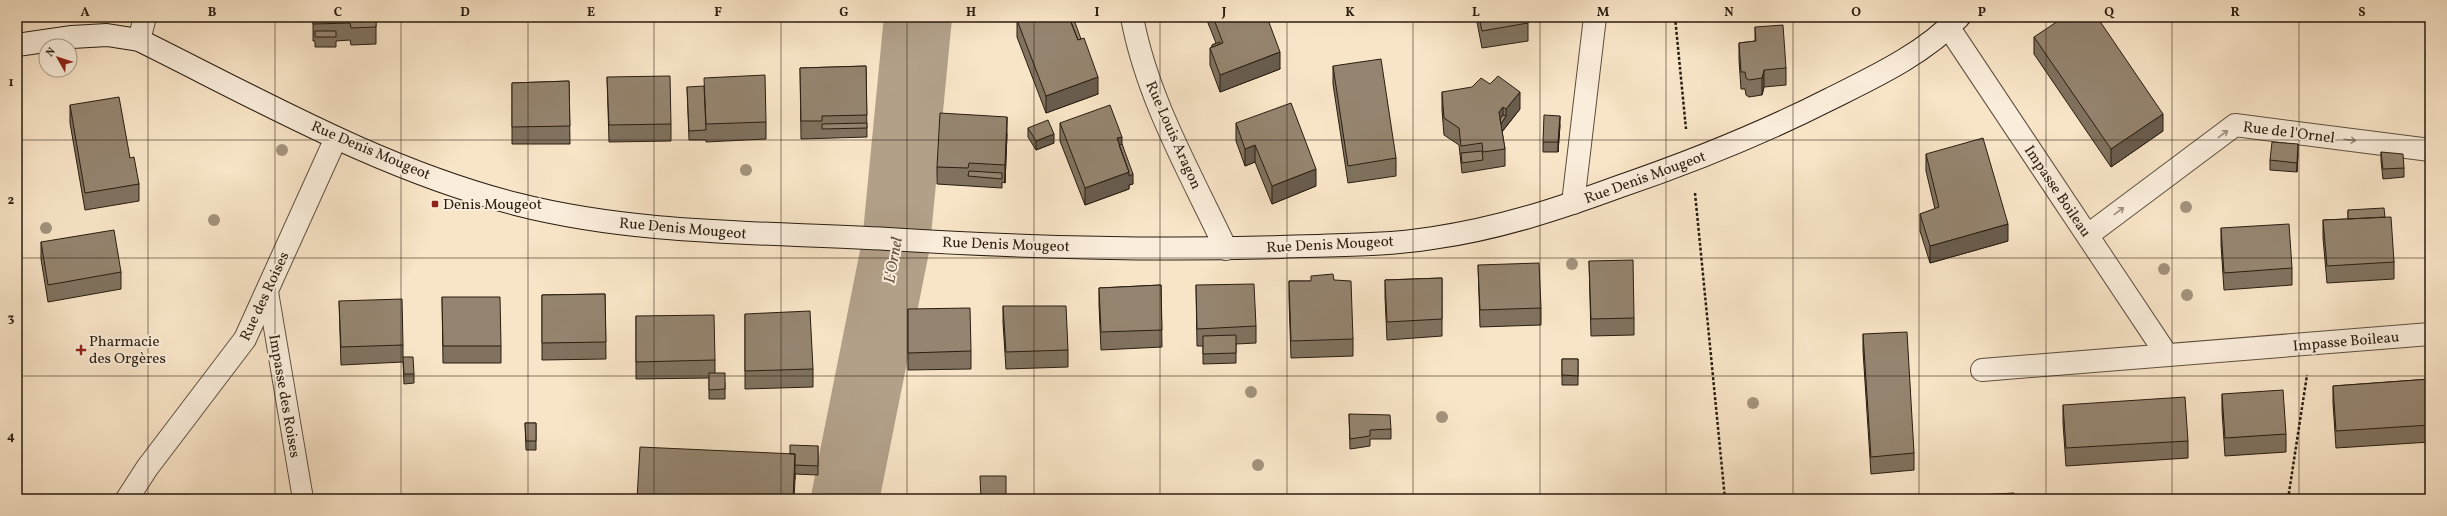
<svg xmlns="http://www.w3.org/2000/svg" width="2447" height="516" font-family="Vollkorn,serif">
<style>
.water{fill:#b2a089;stroke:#7c6c59}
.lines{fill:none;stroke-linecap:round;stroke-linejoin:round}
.shore{stroke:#6e5e4c;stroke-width:1}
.river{stroke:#b2a089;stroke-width:68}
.lane-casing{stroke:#5e4f3e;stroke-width:22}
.street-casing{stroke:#5e4f3e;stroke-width:24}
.secondary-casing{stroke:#2a1d10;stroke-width:24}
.path{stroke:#2a1d10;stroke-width:2.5;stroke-dasharray:3 2;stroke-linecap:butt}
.lane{stroke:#faeddb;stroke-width:20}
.street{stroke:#faeddb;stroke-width:22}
.secondary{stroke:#faeddb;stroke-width:22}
.tree{fill:#a3927c}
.wall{fill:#80725f;stroke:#2a1d10}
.shaded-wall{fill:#685c4e;stroke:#2a1d10}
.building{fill:#95846f;stroke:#2a1d10}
.oneway{stroke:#9c8f80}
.grid{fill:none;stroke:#2a1d10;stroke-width:1;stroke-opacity:0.55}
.poi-dot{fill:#8f2418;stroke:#faeddb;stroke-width:1.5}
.labels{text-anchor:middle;stroke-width:4;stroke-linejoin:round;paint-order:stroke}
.street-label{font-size:15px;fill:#2a1d10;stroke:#faeddb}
.poi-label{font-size:15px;fill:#2a1d10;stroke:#faeddb;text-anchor:start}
.water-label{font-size:16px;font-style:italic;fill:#605140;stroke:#faeddb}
.neatline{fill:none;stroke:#2a1d10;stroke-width:1.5}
.grid-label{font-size:13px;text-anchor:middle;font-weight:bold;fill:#2a1d10}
</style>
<rect width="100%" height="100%" fill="#f8e4c7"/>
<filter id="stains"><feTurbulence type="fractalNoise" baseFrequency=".005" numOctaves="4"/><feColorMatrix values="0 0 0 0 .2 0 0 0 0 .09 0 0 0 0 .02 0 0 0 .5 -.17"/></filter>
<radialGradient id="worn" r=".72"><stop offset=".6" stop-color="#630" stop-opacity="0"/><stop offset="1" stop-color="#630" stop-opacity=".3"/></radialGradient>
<!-- water -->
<path class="water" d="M907,282L865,499H828L870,286Z"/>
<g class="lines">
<!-- shore -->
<path class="shore" d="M832,499L873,291L900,287L902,289L861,499
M837,499L877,296L894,293L895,295L856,499
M843,499L882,301L886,299L888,302L850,499"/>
<!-- river -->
<path class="river" d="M845,499L896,244L918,17"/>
<defs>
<path id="lane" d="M268,292L303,499"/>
<path id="street" d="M1132,17C1147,99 1191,174 1226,249
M1949,28L2167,355
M139,40L145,17
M1573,203L1595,17
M2088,235L2235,125L2430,150
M1982,370L2430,334
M127,499L147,468L245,339L336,138"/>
<path id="secondary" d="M17,45L72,37L107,35L139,40C262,101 383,170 516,204C637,235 764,232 888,239C1018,247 1150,251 1280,247C1331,245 1383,246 1433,238C1497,229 1558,209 1618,187C1691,162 1761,134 1830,99C1874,77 1924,54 1959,17"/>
</defs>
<!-- lane casing -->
<use href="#lane" class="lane-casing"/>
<!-- street casing -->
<use href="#street" class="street-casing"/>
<!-- secondary casing -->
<use href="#secondary" class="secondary-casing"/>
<!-- path -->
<path class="path" d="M1675,17L1686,129
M1695,193L1725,499
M2288,499L2307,375"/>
<!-- lane -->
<use href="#lane" class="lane"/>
<!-- street -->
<use href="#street" class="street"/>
<!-- secondary -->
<use href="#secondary" class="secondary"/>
</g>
<!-- trees -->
<g class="tree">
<circle cx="282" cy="150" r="6"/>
<circle cx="746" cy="170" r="6"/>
<circle cx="2186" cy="207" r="6"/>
<circle cx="214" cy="220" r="6"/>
<circle cx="46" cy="228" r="6"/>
<circle cx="1572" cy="264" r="6"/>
<circle cx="2164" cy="269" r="6"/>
<circle cx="2187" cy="295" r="6"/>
<circle cx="1251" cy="392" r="6"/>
<circle cx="1753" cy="403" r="6"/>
<circle cx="1442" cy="417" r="6"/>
<circle cx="1258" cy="465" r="6"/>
</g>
<!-- wall -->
<path class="wall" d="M313,17H376V44L351,45L350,40L336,41V47H315V41H313Z
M1208,17H1267L1280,69L1220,92L1210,65V48L1212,47V45L1216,43L1208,23Z
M1476,17H1528V41L1482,48Z
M1017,20L1081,39L1098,94L1046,113L1017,37Z
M1755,27L1786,68V85L1764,87L1762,95L1749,97L1746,95L1745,89H1741L1739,60V43L1755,41Z
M2034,37L2163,131L2111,167L2034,54Z
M866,66L867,137L801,139L800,68Z
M1333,66L1396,158V176L1348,183L1333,84Z
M607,77L671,124V141L609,142Z
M569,81L570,144H512V83Z
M687,87L766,122V139L706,142V140H689Z
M1442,92L1520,109L1502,132L1505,149V166L1462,173L1459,145L1444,135L1442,110Z
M70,105L130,158L139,184V201L85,210L70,123Z
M1060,123L1122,144L1133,184L1129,185V189L1085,205L1060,141Z
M1236,123L1316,186L1272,204L1255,162L1245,166L1236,141Z
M1560,125L1558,152H1543V142Z
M1028,128L1054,143L1036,150L1028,137Z
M1007,134L1005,183L1002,182V188L937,184V167Z
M2381,152L2404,168V177L2383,179L2381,161Z
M1926,154L2008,241L1930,263L1920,231V214L1935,209L1926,171Z
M2298,154L2297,172L2270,170V160Z
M2348,210L2385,217L2394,262V279L2327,283L2323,238V220L2348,219Z
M2426,215H2430V276H2428L2426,232Z
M2221,228L2292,268V285L2224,290L2221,245Z
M41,242L121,272V289L48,302L41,259Z
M1589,261L1634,318V335L1591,336Z
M1478,265L1541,308V325L1480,327Z
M1442,278V336L1387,340L1385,297V280Z
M1334,280L1353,339V356L1291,358L1289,299V281H1311Z
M1161,285L1162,347L1101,350L1099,305V288Z
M1196,285L1256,326V343L1236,344V363L1203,364V346H1197Z
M605,294L606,359L542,360V295Z
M442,297L501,346V363H443Z
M339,301L403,345V357L414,374V383L404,384L403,362L341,365Z
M1003,306L1068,350V367L1006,369L1003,323Z
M908,309L971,351V369L908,370Z
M745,314L813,369V387L745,389Z
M636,316L715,360V373L725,382V399H709V378L636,379Z
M1863,334L1914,453V470L1871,474L1863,351Z
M1562,359H1578V385H1562Z
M2430,379V442L2336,448L2333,403V386Z
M2222,394L2286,434V452L2225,456L2222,411Z
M2063,405L2188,441V458L2066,466L2063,423Z
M1349,414L1391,429V439H1370V446L1350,449Z
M525,423H536V450H526Z
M818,446V475L795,474V479L790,454Z"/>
<!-- shaded-wall -->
<path class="shaded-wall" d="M1280,52V69L1220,92V75Z
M1764,70V87L1762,95V78Z
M1098,77V94L1046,113V96Z
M1520,92V109L1500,134L1499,112L1503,107V121L1506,116V109Z
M2163,114V131L2111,167V149Z
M1560,116V125L1558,152V142Z
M1007,117V134L1005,183V165Z
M1054,134V143L1036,150V141Z
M1122,137V154L1117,138Z
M2298,144V154L2297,172V163Z
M1255,145V162L1245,166V149Z
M1316,169V186L1272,204V186Z
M1129,172L1133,174V184L1129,185V189L1085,205V188Z
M2008,224V241L1930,263V246Z
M795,454V479L794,499H793Z"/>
<!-- building -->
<path class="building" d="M313,17H376V27L351,28L350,23L313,24Z
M1024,17H1069L1078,40L1084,38L1098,77L1046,96L1017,20Z
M1069,17H1073L1081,39L1078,40Z
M1213,17H1267L1280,52L1220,75L1210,48L1223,43Z
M1479,17H1528V23L1482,31Z
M2064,17H2097L2163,114L2111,149L2034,37Z
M1783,25L1786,68L1764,70L1762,78L1749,80L1746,78L1745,72H1741L1739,43L1756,41L1755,27Z
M315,31H336V37H315Z
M1220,42V44L1213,47L1212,45Z
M1381,59L1396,158L1348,166L1333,66Z
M866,66L867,115L822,116V121H801L800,68Z
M765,75L766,122L706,124L704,78Z
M670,76L671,124L609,125L607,77Z
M1498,76L1520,92L1506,109L1503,107L1499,112L1505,149L1483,152L1482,143L1461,146L1459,128L1444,118L1442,92L1472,87L1481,78L1490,84Z
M569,81L570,126L512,127V83Z
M704,86L706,130L689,131L687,87Z
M119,97L130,158L134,157L139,184L85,193L70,105Z
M1291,103L1316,169L1272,186L1255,145L1245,149L1236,123Z
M1110,105L1122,137L1117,138L1129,172L1085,188L1060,123Z
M940,113L1007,117L1005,165L969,163L968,168L937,167Z
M1503,115L1506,116L1501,124L1500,119Z
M1544,115L1560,116L1558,142H1543Z
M1048,120L1054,134L1036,141L1028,128Z
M867,123V128L822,129V124Z
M1983,138L2008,224L1930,246L1920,214L1939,207L1926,154Z
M2272,142L2298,144L2297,163L2270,160Z
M1122,144L1133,174L1129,176V172L1119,145Z
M1482,151L1483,160L1462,163L1461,153Z
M2381,152L2403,154L2404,168L2383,169Z
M969,171L1002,173V179L968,176Z
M2384,208L2385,217L2348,219V210Z
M2426,215H2430V259H2428Z
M2391,217L2394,262L2327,266L2323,220Z
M2289,224L2292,268L2224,273L2221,228Z
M114,230L121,272L48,285L41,242Z
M1633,260L1634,318L1591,319L1589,261Z
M1539,263L1541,308L1480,310L1478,265Z
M1333,274L1334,280L1351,281L1353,339L1291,341L1289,281H1311V276Z
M1442,278V319L1387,322L1385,280Z
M1254,284L1256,326L1197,329L1196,285Z
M1161,285L1162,330L1101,332L1099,288Z
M605,294L606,342L542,343V295Z
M442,297H500L501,346H443Z
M402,299L403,345L341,347L339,301Z
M1003,306H1066L1068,350L1006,352Z
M970,308L971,351L908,353V309Z
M810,311L813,369L745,371V314Z
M714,315L715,360L636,362V316Z
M1907,332L1914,453L1871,457L1863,334Z
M1236,335V353L1203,354V336Z
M403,357H413L414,374H404Z
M1562,359H1578V376L1562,375Z
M709,373H725V389L709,390Z
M2430,379V425L2336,431L2333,386Z
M2283,390L2286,434L2225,438L2222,394Z
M2185,397L2188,441L2066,448L2063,405Z
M1349,414L1390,415L1391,429L1370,430V436L1350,439Z
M525,423H536V441H526Z
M790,445L818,446V466L795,465V454H790Z
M640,447L795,454L793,499H637Z
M980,476H1006V499H981Z
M2014,493L2015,499H1911Z
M2424,494H2430V499H2425Z"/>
<!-- one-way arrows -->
<defs><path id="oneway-shaft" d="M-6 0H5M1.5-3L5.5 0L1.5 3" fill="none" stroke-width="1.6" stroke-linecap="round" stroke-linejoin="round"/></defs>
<g class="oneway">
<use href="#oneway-shaft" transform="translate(2223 134) rotate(-37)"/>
<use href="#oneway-shaft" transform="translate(2350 140) rotate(7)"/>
<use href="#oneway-shaft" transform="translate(2119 211) rotate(-37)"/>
</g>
<!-- grid -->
<path class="grid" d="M148,17V499M275,17V499M401,17V499M528,17V499M654,17V499M781,17V499M907,17V499M1034,17V499M1160,17V499M1287,17V499M1413,17V499M1540,17V499M1666,17V499M1793,17V499M1919,17V499M2046,17V499M2172,17V499M2299,17V499M17,140H2430M17,258H2430M17,376H2430"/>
<!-- markers -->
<g class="poi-dot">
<rect x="431" y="200" width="8" height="8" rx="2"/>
<path d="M79 344h4v4h4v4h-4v4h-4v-4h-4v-4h4z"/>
</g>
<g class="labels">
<!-- street labels -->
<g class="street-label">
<text transform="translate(2289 132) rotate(7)" y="5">Rue de l'Ornel</text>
<text transform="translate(1174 135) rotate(66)" y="5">Rue Louis Aragon</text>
<text transform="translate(371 150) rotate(23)" y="5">Rue Denis Mougeot</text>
<text transform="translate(1645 177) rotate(-20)" y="5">Rue Denis Mougeot</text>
<text transform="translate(2058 191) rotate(56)" y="5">Impasse Boileau</text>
<text transform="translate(683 228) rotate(5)" y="5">Rue Denis Mougeot</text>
<text transform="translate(1006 244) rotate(2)" y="5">Rue Denis Mougeot</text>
<text transform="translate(1330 244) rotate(-3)" y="5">Rue Denis Mougeot</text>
<text transform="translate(264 296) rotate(-65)" y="5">Rue des Roises</text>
<text transform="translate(2346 341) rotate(-5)" y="5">Impasse Boileau</text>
<text transform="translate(285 396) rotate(80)" y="5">Impasse des Roises</text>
</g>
<!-- poi labels -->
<g class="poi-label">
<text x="443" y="209">Denis Mougeot</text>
<text x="89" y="346">Pharmacie<tspan x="89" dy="17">des Orgères</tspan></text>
</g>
<!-- water labels -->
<g class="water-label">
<text transform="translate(892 260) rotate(-80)" y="6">L'Ornel</text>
</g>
</g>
<!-- margin -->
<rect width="2447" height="516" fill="none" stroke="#f8e4c7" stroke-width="44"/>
<!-- north arrow -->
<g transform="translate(58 58) rotate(309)"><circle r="19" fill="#faeddb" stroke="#a79a8a"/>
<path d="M0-3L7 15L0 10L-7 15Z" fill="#8f2418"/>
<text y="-6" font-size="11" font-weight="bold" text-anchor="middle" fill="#2a1d10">N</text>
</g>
<rect x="22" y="22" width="2403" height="472" class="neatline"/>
<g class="grid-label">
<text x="85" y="16">A</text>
<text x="212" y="16">B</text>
<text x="338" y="16">C</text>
<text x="465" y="16">D</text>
<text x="591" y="16">E</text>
<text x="718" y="16">F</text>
<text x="844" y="16">G</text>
<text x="971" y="16">H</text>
<text x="1097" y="16">I</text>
<text x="1224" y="16">J</text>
<text x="1350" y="16">K</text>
<text x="1476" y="16">L</text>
<text x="1603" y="16">M</text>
<text x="1729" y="16">N</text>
<text x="1856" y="16">O</text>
<text x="1982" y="16">P</text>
<text x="2109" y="16">Q</text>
<text x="2235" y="16">R</text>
<text x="2362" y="16">S</text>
<text x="11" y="86">1</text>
<text x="11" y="204">2</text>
<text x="11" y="322">3</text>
<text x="11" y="440">4</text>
</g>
<rect width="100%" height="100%" filter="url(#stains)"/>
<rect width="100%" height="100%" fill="url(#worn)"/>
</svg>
